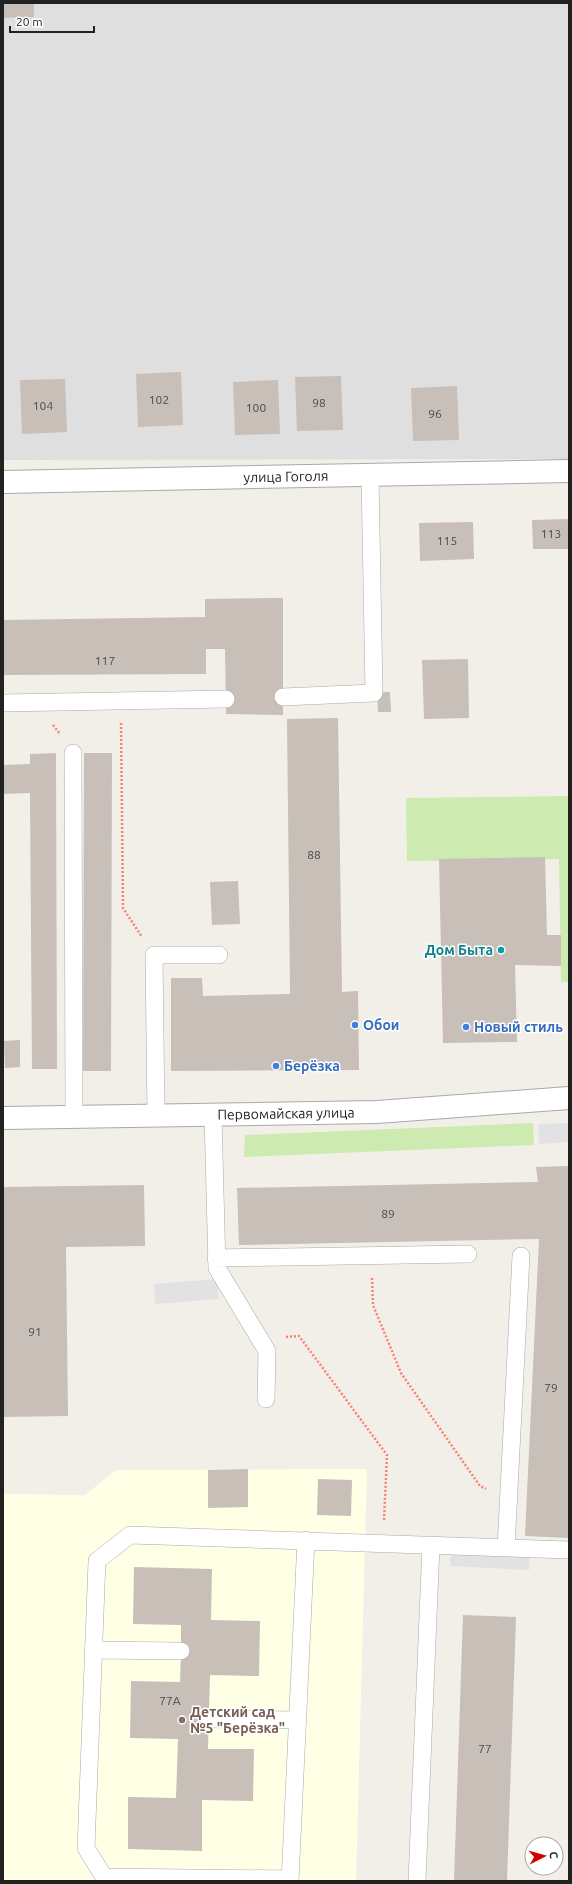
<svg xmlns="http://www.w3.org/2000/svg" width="572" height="1884" font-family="Ubuntu,sans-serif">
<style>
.residential{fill:#e0dfdf}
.education{fill:#ffffe5}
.grass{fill:#cdebb0}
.parking{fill:#e2e2e2}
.building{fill:#c7bfb8}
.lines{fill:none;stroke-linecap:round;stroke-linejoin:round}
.service-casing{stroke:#a9a9a9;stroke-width:18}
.minor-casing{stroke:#a9a9a9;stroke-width:24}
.path{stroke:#fa8072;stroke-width:2.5;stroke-dasharray:2 2;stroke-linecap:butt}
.service{stroke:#fff;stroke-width:17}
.minor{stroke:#fff;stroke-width:22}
.culture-dot{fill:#0f9aa8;stroke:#fff;stroke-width:1.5}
.shop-dot{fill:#3f7fe0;stroke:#fff;stroke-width:1.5}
.education-dot{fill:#8d6e63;stroke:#fff;stroke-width:1.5}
.labels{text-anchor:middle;stroke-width:3;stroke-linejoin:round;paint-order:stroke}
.number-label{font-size:12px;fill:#4b4948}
.street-label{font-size:14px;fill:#222;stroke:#fff}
.culture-label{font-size:14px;font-weight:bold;fill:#0d838f;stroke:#fff;text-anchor:end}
.shop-label{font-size:14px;font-weight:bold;fill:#366cbe;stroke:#fff;text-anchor:start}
.education-label{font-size:14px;font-weight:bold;fill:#785e54;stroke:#fff;text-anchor:start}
</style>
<rect width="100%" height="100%" fill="#f2efe9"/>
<!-- residential -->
<path class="residential" d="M3,3H569V459L3,460Z"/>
<!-- education -->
<path class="education" d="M367,1469L356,1881H3L4,1494L85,1495L116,1470Z"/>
<!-- grass -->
<path class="grass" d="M569,796V982H561L559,859L407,861L406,798Z
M533,1123L534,1145L244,1157L245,1135Z"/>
<!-- parking -->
<path class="parking" d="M569,1123V1142L539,1144L538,1124Z
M217,1279L219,1299L155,1304L154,1284Z
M451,1545L530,1549L529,1570L450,1566Z"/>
<!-- building -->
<path class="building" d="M3,3H34V17L3,18Z
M181,372L183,425L138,427L136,374Z
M341,376L343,430L297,431L295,377Z
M65,379L67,432L22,434L20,380Z
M278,380L280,434L235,435L233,382Z
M457,386L459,440L413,441L411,388Z
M569,519V549H533L532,520Z
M473,522L474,559L420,561L419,523Z
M283,598V715L226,714L225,649H206V674L3,675V620L205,617V599Z
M468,659L469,718L424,719L422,660Z
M377,692H390L391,712H378Z
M338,718L342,992L358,991L359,1070L171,1071V978H202L203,996L290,994L287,719Z
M56,753L57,1069H32L30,793L3,794V765L30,764V754Z
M84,753H112L111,1071H83Z
M545,857L547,935H561V966L515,965L517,1042L443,1043L439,859Z
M238,881L240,924L212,925L210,882Z
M20,1040V1067L5,1068L4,1041Z
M569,1166V1538L525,1536L539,1239L239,1245L237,1188L538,1182L536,1167Z
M144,1185L145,1246L66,1247L68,1416L3,1417V1187Z
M248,1469V1507L208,1508V1470Z
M318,1479L352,1480L351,1516L317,1515Z
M134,1567L212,1569L211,1620L260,1621L259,1676L210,1675L208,1749H254L253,1801L202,1800V1851L128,1849V1797L176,1798L178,1739L130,1738L131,1681L180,1682L181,1651V1625L133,1624Z
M463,1615L516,1617L507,1881H454Z"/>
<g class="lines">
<defs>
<path id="service" d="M283,697L374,693L370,475
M3,703L226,699
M73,753L74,1117
M213,1115L217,1268L267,1351L266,1399
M156,1116L154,955H219
M216,1258L468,1254
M506,1548L521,1256
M93,1650L181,1651
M209,1719L297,1720
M290,1879L104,1877L86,1848L97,1561L130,1535L569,1550
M290,1881L306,1540
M417,1881L431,1545"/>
<g id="minor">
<path id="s1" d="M3,482L569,471"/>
<path id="s2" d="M3,1118L377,1112L569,1098"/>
</g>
</defs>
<!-- service casing -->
<use href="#service" class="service-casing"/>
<!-- minor casing -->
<use href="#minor" class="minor-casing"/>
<!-- path -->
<path class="path" d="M121,723L123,908L142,937
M53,725L60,734
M372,1278L373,1305L401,1373L480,1486L486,1489
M286,1337L299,1336L387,1455L384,1521"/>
<!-- service -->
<use href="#service" class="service"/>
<!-- minor -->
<use href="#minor" class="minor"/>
</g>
<!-- markers -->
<circle class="culture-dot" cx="501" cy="950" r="4"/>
<g class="shop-dot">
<circle cx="355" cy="1025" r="4"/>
<circle cx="466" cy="1027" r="4"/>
<circle cx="276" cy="1066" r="4"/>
</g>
<circle class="education-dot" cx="182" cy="1720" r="4"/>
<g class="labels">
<!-- number labels -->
<g class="number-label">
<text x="159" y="404">102</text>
<text x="319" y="407">98</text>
<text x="43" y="410">104</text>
<text x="256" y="412">100</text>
<text x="435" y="418">96</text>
<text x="551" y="538">113</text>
<text x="447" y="545">115</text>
<text x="105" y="665">117</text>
<text x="314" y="859">88</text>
<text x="388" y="1218">89</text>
<text x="35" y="1336">91</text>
<text x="551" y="1392">79</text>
<text x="170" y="1705">77А</text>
<text x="485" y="1753">77</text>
</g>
<!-- street labels -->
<g class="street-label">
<text dy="5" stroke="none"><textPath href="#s1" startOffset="283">улица Гоголя</textPath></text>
<text dy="5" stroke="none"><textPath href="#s2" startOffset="283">Первомайская улица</textPath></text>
</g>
<!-- culture labels -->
<g class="culture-label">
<text x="493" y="955">Дом Быта</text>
</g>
<!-- shop labels -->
<g class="shop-label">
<text x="363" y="1030">Обои</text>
<text x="474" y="1032">Новый стиль</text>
<text x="284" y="1071">Берёзка</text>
</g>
<!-- education labels -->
<g class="education-label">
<text x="190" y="1717">Детский сад<tspan x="190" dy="16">№5 "Берёзка"</tspan></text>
</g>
</g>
<!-- border -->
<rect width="572" height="1884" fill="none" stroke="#222222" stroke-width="8"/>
<!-- north arrow -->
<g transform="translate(544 1856) rotate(84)"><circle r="19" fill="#ffffff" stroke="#a7a7a7"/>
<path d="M0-3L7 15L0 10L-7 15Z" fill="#d40000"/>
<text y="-6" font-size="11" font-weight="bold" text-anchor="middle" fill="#222222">С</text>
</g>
<!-- scale -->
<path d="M10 26v6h84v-6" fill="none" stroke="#222222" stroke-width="2"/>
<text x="16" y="26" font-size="12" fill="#222222" stroke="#ffffff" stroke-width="3" paint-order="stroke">20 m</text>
</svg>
